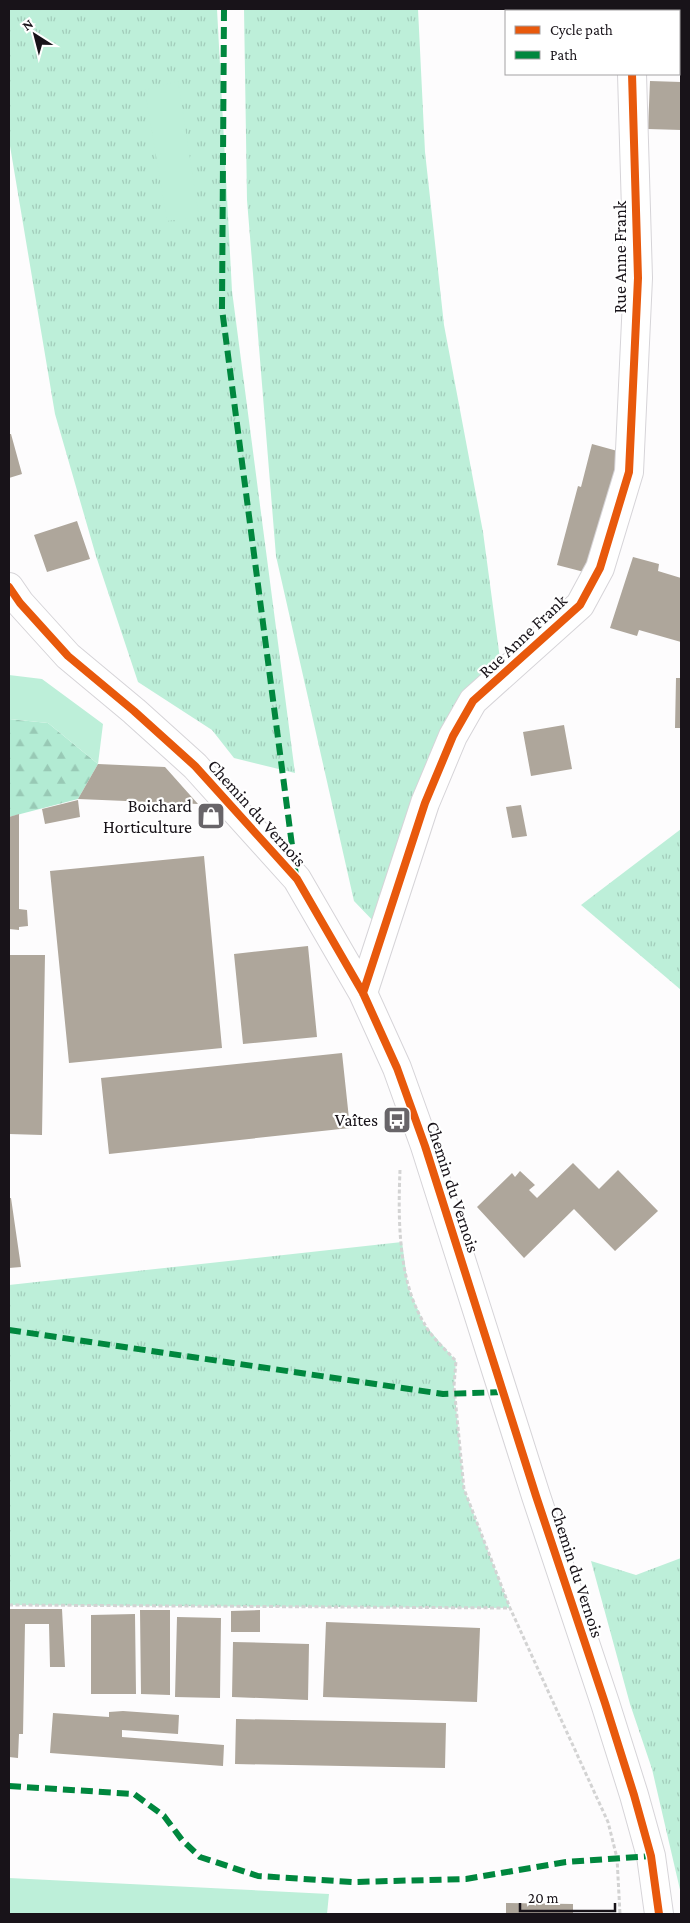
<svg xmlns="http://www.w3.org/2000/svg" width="690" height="1923" font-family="'Crimson Pro',serif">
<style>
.grass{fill:url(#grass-tufts)}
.forest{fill:url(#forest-firs)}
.garden{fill:#bdefd9}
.building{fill:#aea69b}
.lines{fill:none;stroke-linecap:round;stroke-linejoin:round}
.minor-casing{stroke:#d6d4d8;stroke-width:30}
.path{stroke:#d3d3d3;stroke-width:3;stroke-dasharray:4 2.5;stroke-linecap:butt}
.minor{stroke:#fff;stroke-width:28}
.quiet{stroke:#00873e;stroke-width:6;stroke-dasharray:12 6;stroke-linecap:butt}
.cycleway-casing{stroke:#fff;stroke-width:11}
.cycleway{stroke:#e8590c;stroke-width:8}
.labels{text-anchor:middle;stroke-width:4.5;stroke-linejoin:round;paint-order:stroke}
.street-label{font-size:18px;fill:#181319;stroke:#fff}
.poi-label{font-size:18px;fill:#181319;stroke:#fff;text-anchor:end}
</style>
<defs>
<pattern id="grass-tufts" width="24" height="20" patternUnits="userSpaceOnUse" patternTransform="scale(1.25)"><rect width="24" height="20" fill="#bdefd9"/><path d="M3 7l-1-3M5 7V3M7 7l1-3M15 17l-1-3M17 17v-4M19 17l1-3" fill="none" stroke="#a2ccba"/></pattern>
<pattern id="forest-firs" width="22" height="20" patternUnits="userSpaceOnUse" patternTransform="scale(1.25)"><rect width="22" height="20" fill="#b2ebd3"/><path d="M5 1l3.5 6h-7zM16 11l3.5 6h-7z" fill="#98c9b5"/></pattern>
</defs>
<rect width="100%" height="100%" fill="#fdfcfd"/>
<!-- grass -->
<path class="grass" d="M9,9H217L232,291L295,773L234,758L212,730L138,682L96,556L55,414L9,140Z
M244,9H418L425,152L444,325L483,532L500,659L378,926L354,901L276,556L247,200Z
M681,829V990L581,905Z
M402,1242L408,1287L424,1324L456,1361L454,1386L464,1489L510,1608L9,1605V1285Z
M681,1558V1894L652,1769L630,1704L591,1561L636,1575Z"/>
<!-- forest -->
<path class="forest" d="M9,719L48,723L98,764L78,799L9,817Z"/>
<!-- garden -->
<path class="garden" d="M178,81L199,217L167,221L145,90Z
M9,675L42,679L103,724L98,764L48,723L9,719Z
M9,1878L329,1894L327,1914H9Z"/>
<!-- building -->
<path class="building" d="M650,81L681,82V130L648,129Z
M9,434H11L22,474L9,478Z
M592,444L621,452L588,573L557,565L578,486L581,487Z
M77,521L90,559L47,572L34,535Z
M633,557L659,564L658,571L681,578V642L639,630L637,636L610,628Z
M676,678H681V728H675Z
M564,725L572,769L531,776L523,732Z
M98,764L165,767L198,804L78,799Z
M78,800L80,817L45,824L42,809Z
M521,805L527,836L512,838L506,807Z
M19,814V909L27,910L28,926L19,927V930L9,929V817Z
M204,856L222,1048L69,1063L50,871Z
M308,946L317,1037L243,1044L234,954Z
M9,955H45L42,1135L9,1134Z
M342,1053L350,1128L109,1154L101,1078Z
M573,1163L599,1189L618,1170L658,1211L615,1251L574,1209L524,1258L477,1207L512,1173L515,1177L520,1171L535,1185L529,1190L537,1198Z
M9,1198H11L21,1267L9,1268Z
M9,1609H62L65,1667H50L49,1624H25L23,1734H19L18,1758L9,1757Z
M140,1610H170V1695L141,1694Z
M260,1610V1632H231V1611Z
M135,1614L136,1694H91V1615Z
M177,1617L221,1618L220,1698L175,1697Z
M326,1622L480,1628L477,1702L323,1697Z
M233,1642L309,1644L308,1700L232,1697Z
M123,1711L179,1715L178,1734L122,1730V1737L224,1745L223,1766L50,1753L53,1713L109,1717V1712Z
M236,1719L446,1723L445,1768L235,1764Z
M506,1903L573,1904V1914H506Z"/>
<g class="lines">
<defs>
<path id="minor" d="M630,9V11
M9,587L20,603L68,656L134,711L195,766L297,879L363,993L397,1068L425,1146L536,1496L605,1703L634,1795L651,1856L659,1914
M363,993L425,803L453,736L473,701L580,605L600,568L629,472L638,278L632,74"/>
</defs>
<!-- minor casing -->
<use href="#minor" class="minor-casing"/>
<!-- path -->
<path class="path" d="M400,1170C398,1219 398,1280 424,1323C431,1337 445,1349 456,1361L454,1386L464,1489L510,1608L608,1822L617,1858L620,1914
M9,1605L510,1608"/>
<!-- minor -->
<use href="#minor" class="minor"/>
<!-- quiet -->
<path class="quiet" d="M224,9L222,309L296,876
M9,1330L443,1394L503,1392
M9,1786L134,1794L164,1816L182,1840L200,1857L258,1876L353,1882L466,1879L566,1862L651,1856"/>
<defs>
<path id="cycleway" d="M9,587L20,603L68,656L134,711L195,766L297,879L363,993L397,1068L425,1146L536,1496L605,1703L634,1795L651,1856L659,1914
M363,993L425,803L453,736L473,701L580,605L600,568L629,472L638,278L632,74"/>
</defs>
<!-- cycleway casing -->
<use href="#cycleway" class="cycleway-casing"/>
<!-- cycleway -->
<use href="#cycleway" class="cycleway"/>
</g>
<!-- icons -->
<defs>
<symbol id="shop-square" viewBox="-11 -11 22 22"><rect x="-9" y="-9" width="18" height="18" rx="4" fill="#686569" stroke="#fff"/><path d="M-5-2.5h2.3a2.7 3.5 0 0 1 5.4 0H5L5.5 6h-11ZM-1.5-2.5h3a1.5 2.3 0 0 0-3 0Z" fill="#fff"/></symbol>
<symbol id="bus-square" viewBox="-11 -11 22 22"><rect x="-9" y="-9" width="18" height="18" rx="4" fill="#686569" stroke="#fff"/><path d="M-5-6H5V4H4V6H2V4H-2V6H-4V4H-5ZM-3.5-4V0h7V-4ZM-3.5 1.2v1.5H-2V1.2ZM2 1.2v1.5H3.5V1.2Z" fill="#fff"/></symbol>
</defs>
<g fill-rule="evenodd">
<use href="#shop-square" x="195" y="800" width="32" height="32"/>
<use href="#bus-square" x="381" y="1104" width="32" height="32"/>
</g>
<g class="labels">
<!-- street labels -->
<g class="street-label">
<text transform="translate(620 257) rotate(-90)" y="6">Rue Anne Frank</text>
<text transform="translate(523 636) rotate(-43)" y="6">Rue Anne Frank</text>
<text transform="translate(257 813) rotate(48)" y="6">Chemin du Vernois</text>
<text transform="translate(453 1187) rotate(72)" y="6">Chemin du Vernois</text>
<text transform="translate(577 1572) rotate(72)" y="6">Chemin du Vernois</text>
</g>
<!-- poi labels -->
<g class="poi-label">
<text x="192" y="812">Boichard<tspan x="192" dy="21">Horticulture</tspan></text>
<text x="378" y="1126">Vaîtes</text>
</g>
</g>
<!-- border -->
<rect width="690" height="1923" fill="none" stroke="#181319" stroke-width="20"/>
<!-- legend -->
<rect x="505" y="10" width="175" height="65" fill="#ffffff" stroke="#a3a1a3"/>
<rect x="515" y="26" width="25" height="8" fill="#e8590c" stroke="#a3a1a3"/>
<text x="550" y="35" font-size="15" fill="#181319">Cycle path</text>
<rect x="515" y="51" width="25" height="8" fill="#00873e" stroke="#a3a1a3"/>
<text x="550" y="60" font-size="15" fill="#181319">Path</text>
<!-- north arrow -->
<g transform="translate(35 35) rotate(324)" stroke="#ffffff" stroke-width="4" paint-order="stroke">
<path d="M0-4L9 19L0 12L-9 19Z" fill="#181319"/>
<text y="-8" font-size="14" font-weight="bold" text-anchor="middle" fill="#181319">N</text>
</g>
<!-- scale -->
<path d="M520 1903v8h95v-8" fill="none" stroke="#181319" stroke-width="2.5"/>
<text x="528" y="1903" font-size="15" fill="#181319" stroke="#ffffff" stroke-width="4" paint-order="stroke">20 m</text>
</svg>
